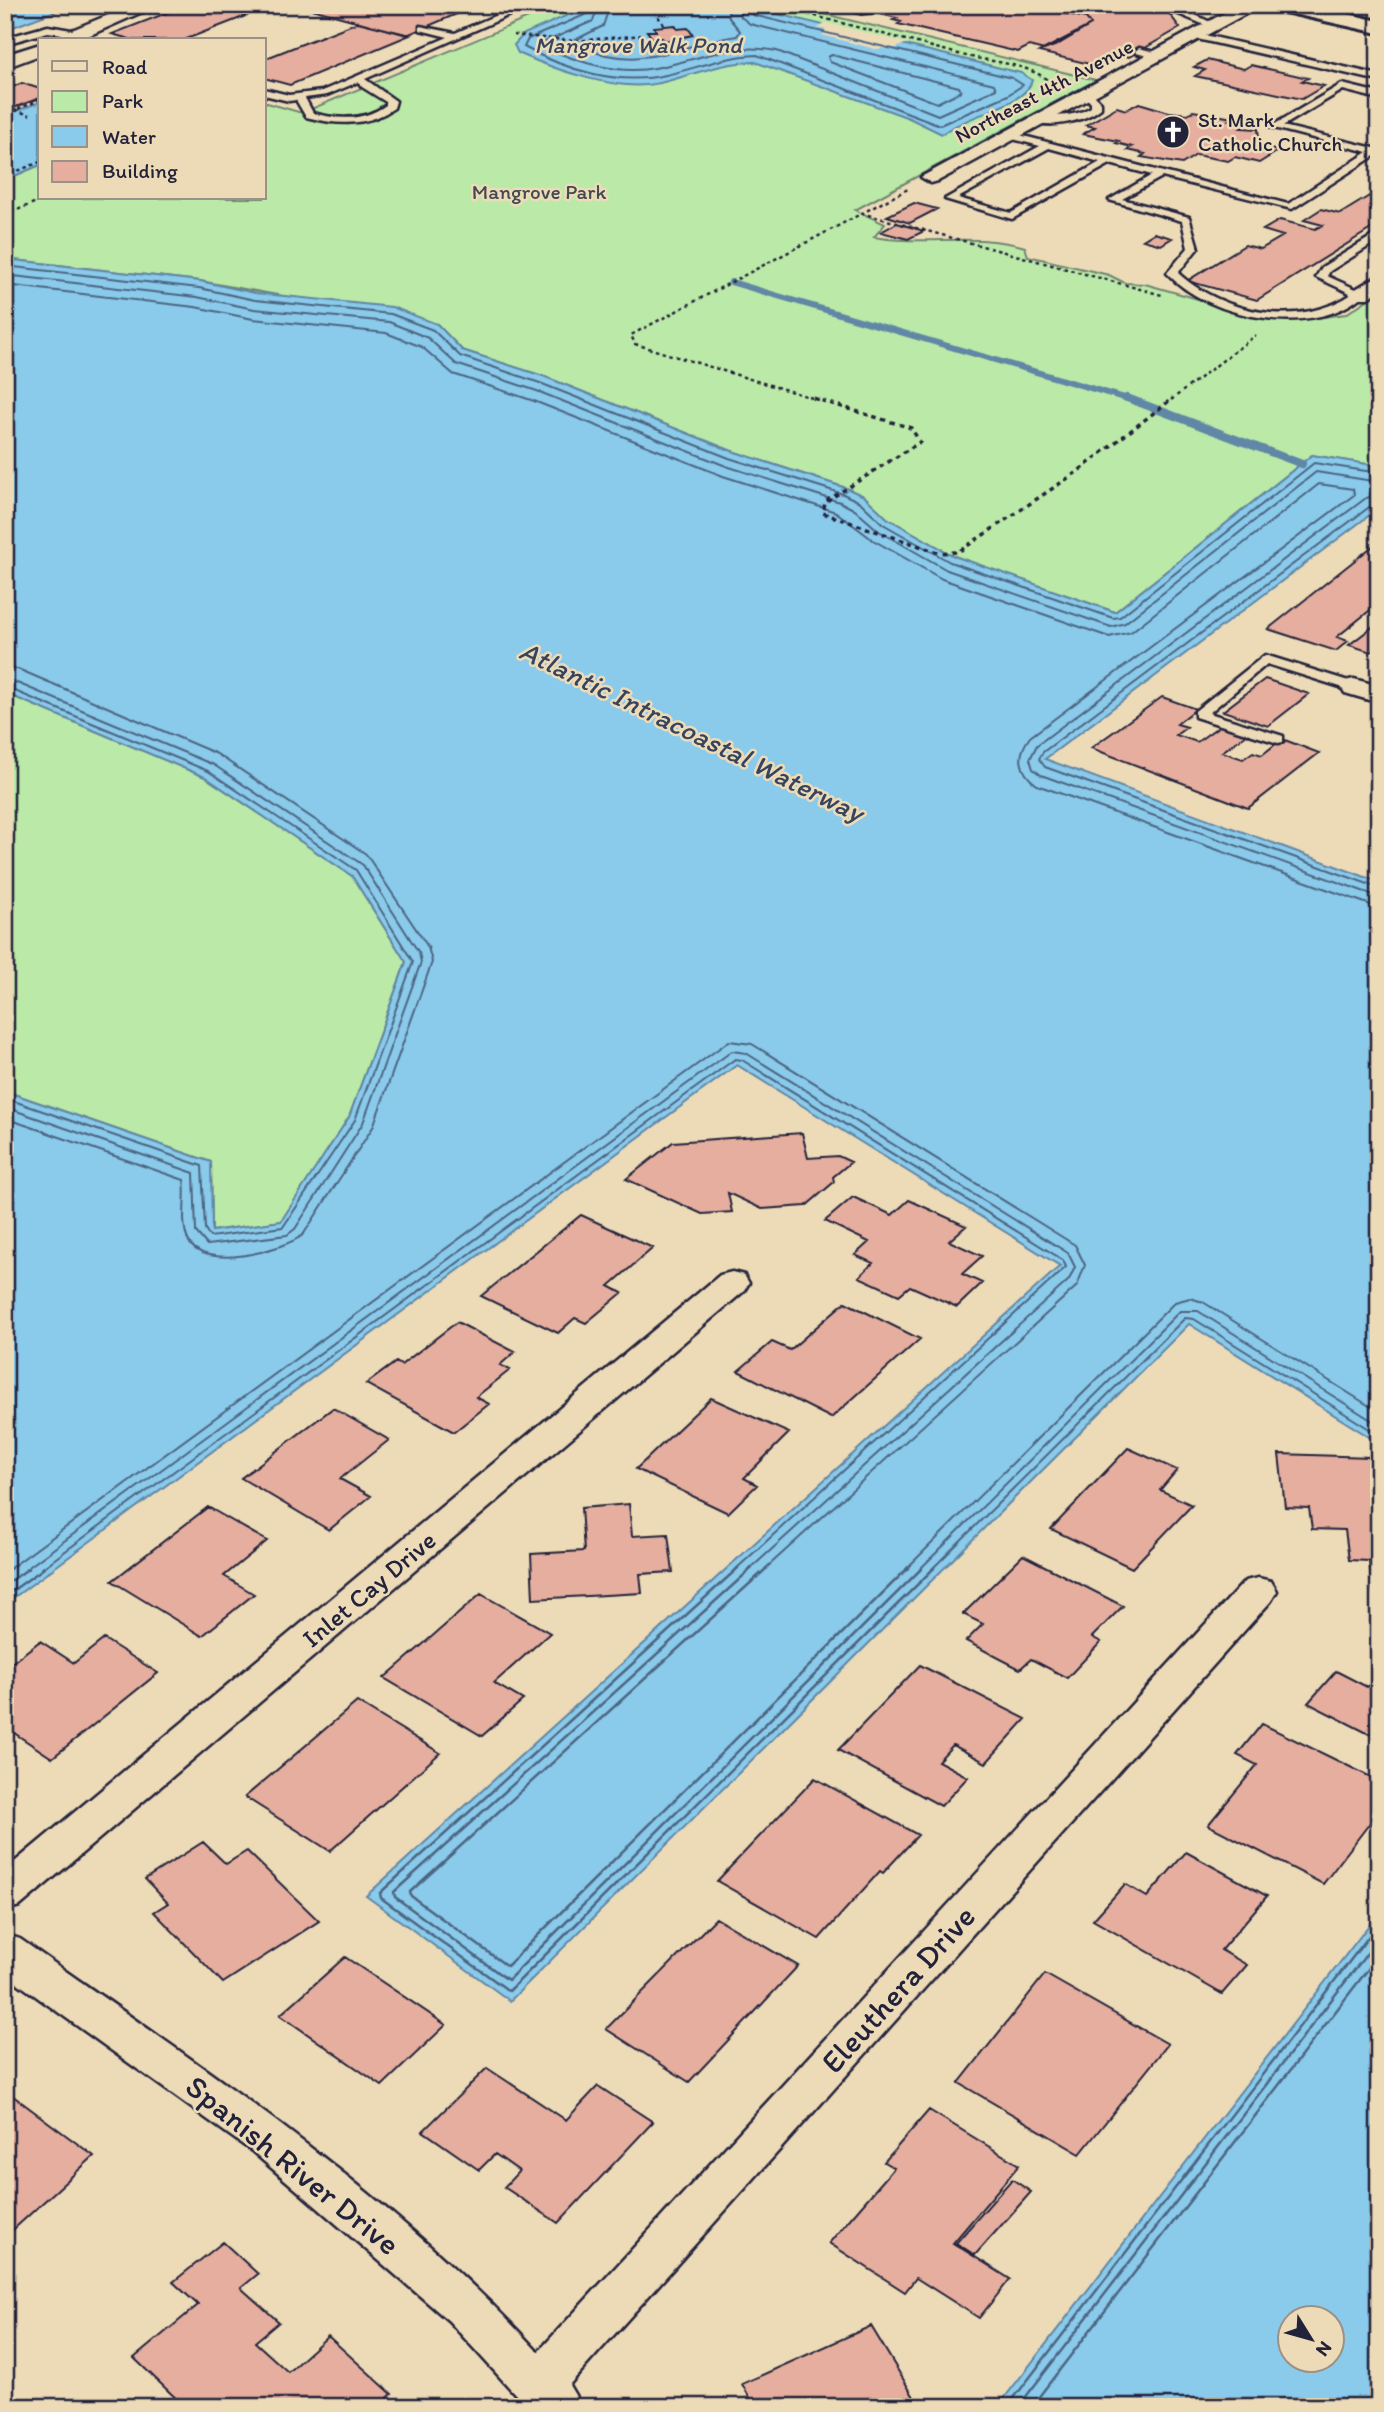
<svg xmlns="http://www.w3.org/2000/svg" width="1384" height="2412" font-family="Itim,sans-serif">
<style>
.green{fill:#bbe9a7;stroke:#6e8671;stroke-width:2}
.water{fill:#8acaeb;stroke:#6087a5;stroke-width:2;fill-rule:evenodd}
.pier{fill:#eddbb8}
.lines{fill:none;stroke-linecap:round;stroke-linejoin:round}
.shore-far1{stroke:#4c6581;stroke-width:2}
.shore{stroke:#4c6581;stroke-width:2.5}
.stream-far1{stroke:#6087a5;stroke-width:6}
.stream{stroke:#6087a5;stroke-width:8}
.building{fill:#e6ae9f;stroke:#22223b;stroke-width:2}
.service-casing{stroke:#22223b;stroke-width:5}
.minor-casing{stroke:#22223b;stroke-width:5}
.primary-casing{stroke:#22223b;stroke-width:6}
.path-far1{stroke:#22223b;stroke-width:2.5;stroke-dasharray:3.5 3.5;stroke-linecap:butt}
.path{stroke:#22223b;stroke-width:3.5;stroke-dasharray:4.5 4.5;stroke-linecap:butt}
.service{fill:#eddbb8;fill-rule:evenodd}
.minor{fill:#eddbb8;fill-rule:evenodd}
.primary{fill:#eddbb8;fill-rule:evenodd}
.labels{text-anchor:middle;stroke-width:5;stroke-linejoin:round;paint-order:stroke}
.far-street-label{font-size:21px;fill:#22223b;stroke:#eddbb8}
.far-poi-label{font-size:21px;fill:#22223b;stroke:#eddbb8;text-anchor:start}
.far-park-label{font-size:21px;fill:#414a51;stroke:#eddbb8}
.far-water-label{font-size:23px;font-style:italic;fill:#37445e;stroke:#eddbb8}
.street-label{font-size:26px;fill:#22223b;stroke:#eddbb8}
.water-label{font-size:28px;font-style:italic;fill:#37445e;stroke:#eddbb8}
.near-street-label{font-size:32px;fill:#22223b;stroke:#eddbb8}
</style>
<rect width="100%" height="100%" fill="#eddbb8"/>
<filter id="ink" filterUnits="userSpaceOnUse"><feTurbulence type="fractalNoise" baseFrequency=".0143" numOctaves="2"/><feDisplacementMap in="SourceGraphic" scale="14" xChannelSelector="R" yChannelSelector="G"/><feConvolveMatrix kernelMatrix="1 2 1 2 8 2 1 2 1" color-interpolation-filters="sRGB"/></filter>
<g filter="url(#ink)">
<!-- green -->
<path class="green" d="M559,5H787L1096,80L855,210L885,224L874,237C926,246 972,232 1025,247L1028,256L1109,275L1125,283L1145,284L1265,318L1300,320L1346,314L1379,292V466L1312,455L1115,612L954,556L887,518L864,496L846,488L732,451L543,376L462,350L437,324L200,281L5,259V180L40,165V198H264V102L302,113Z
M5,693L205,777L352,876L406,962L349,1117L282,1221L212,1231L211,1162L5,1091Z"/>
<!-- water -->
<path class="water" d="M5,5H72L5,30Z
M591,5H741L1021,73L1032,80C1028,105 963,116 942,134L909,118L755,62C721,62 693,75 660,83C619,93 556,70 518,53L514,45L524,34Z
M40,102V165L5,180V115Z
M5,259L200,281L255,293L392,307L437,324L462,350L543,376L732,451L846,488L864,496L887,518L954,556L1115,612L1312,455L1379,466V508L1045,759L1379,882V1443L1189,1324L510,2001L366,1896L1060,1266L737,1065L5,1604V1091L211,1162L212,1231L281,1221L349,1117L406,962L352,876L205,777L5,693Z
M1379,1912V2407H1001L999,2405ZM1290,2318H1332V2360H1290Z"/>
<!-- pier -->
<path class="pier" d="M826,23L902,42L907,43L896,48L875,49L822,35L826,30L818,28Z"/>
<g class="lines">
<!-- shore-far1 -->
<path class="shore-far1" d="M591,5L587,14L528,39L524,47C566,70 618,86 666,75C697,68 725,56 757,55L940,125L1008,95L1023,85L1012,78L753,15L746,5
M599,5L593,21L545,42L544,47C578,62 617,75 655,68C700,60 729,42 777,51L938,115L996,89L994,84L750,24L741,17L738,5
M610,5L603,26L575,40V46C649,73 669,46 737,36L740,31L729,18L727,5
M832,55L959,87L961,91L937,103L830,62L828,57Z
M5,266L199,288L255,300L391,314L433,330L460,356L540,383L729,458L843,494L860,502L883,524L950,562L1113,618L1120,617L1314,463L1379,473
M5,275L197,297L254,309L389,322L428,338L456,364L537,391L726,466L840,502L855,510L879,531L947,570L1111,627L1125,623L1316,472L1379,482
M5,285L195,307L253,319L386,333L422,347L453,374L534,401L723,476L836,512L873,540L942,579L1109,637L1131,632L1319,484L1353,489L1354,495L1030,737C1016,755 1019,772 1037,785L1379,908
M1379,495L1366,498L1037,745L1030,759L1033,769L1041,775L1379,897
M1379,503L1372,505L1043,752L1039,759L1045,767L1379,888
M5,667L18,669L217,754L366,854L428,947L432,962L373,1127L303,1235C281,1251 202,1272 188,1240C180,1221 187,1199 184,1180L5,1118
M5,678L214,765L363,865L419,953L421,962L363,1123L295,1229L287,1235L207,1245L196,1232L194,1173L5,1107
M5,687L208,771L356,870L413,962L355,1120L283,1227L210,1237L205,1229L202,1166L5,1098
M9,1569L729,1041L752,1044L1075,1245L1085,1265L1077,1286L765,1569
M26,1569L732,1051L746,1053L1068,1253L1075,1267L1069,1280L750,1569
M41,1569L735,1059L742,1060L1063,1260L1066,1267L736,1569
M906,1569L1175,1302L1190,1298L1203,1302L1379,1412
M920,1569L1180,1311H1198L1379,1425
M932,1569L1185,1318L1194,1319L1379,1435"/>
<!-- shore -->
<path class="shore" d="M738,1568L380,1893L381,1898L509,1991L934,1568
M752,1568L394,1892L395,1897L508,1980L922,1568
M767,1568L410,1892L411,1896L507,1966L908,1568
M5,1572L11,1568
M5,1585L29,1568
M5,1596L44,1568
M1007,2407L1379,1923
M1018,2407L1379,1938
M1031,2407L1379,1955"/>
<!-- stream-far1 -->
<path class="stream-far1" d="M731,282L1131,400"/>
<!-- stream -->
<path class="stream" d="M1127,398L1302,464"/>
</g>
<!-- building -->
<path class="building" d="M187,5H274L184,40H133L112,34Z
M297,5H478L407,35Z
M828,5H1026L1086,18L1091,25L1057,45L1044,50L1029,46L1018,52L898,24L901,22L893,20L897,18L876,13L861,15Z
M1026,5H1140L1158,13L1168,12L1180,28L1129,57L1123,55L1102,67L1039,52L1091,25L1086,18Z
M358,22L410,35L290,85L264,78V59Z
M675,25L677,29L688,28L693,35L665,41L662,38H652L647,31H656L654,27Z
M1207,60L1244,69L1251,65L1308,78L1302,81L1324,86L1302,99L1195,76L1205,70L1194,67Z
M22,83L40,89V98L5,111V90Z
M1139,103L1169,112L1187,114L1193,111L1233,118L1229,120L1247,124L1241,128L1258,129L1259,138H1256L1258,142L1254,145L1278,151L1259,163L1235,157L1228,161L1196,155L1182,164L1141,157L1145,154L1127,150L1132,147L1116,143L1119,141L1083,134L1095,127L1086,125L1117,107L1126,110Z
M1379,190V224L1257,300L1187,281L1245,245L1261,249L1283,236L1263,230L1280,220L1315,229L1323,225L1304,220L1321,209L1340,214Z
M914,203L937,209L910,223L887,216Z
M897,223L924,231L908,239L881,232Z
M1154,233L1172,238L1161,245L1143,240Z
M1379,541V603L1337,637L1348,641L1336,651L1268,629Z
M1379,622V646L1371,652L1349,645Z
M1265,679L1309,694L1268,726L1223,711Z
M1162,697L1196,709L1177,724L1187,727L1176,735L1197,742L1222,724L1247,734L1222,752L1243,759L1253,752L1262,755L1282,739L1319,753L1248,808L1091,748Z
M802,1133L808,1158L838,1156L851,1162L833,1177L834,1182L806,1206L762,1209L728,1193L732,1212L702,1214L626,1179L673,1142Z
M853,1197L892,1215L909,1200L966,1226L949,1241L982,1256L962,1274L982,1283L957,1307L910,1286L899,1295L859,1277L873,1263L855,1255L869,1242L825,1221Z
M581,1215L653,1248L609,1286L622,1293L586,1323L575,1318L558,1333L481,1296Z
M845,1302L920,1339L831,1418L738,1371L772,1342L790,1350Z
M457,1322L515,1352L500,1365L510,1370L476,1397L489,1404L454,1432L366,1384L396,1362L401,1365Z
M711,1398L789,1433L744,1478L757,1485L728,1513L636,1469Z
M333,1408L389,1440L340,1479L371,1496L329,1530L241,1478Z
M1128,1448L1177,1470L1160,1490L1192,1505L1132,1568L1051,1529Z
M1279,1454L1371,1457L1373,1472H1379V1604L1375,1603L1369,1561L1349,1560L1345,1530L1312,1529L1309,1508L1285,1507Z
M629,1504L632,1536L668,1534L673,1572L640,1574L642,1593L533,1599L531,1554L584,1551L581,1508Z
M208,1507L267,1541L224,1576L254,1594L202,1636L112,1581Z
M1023,1555L1123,1606L1092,1637L1101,1642L1067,1678L1031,1659L1020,1669L966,1641L983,1624L963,1614Z
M481,1594L550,1633L494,1683L523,1700L482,1736L384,1678Z
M104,1639L158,1673L52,1758L5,1727V1668L40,1641L74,1663Z
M920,1665L1026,1719L986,1763L953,1745L938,1761L968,1777L941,1806L838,1750Z
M1336,1671L1367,1687L1379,1674V1739L1308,1703Z
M357,1702L440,1753L330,1851L245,1797Z
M1262,1724L1379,1781V1811L1323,1884L1208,1825L1257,1765L1237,1755Z
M815,1778L918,1835L883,1873L880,1871L819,1939L717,1881Z
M203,1842L226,1864L247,1851L319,1921L223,1983L154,1912L168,1903L145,1879Z
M1186,1852L1267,1896L1221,1950L1247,1965L1222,1994L1093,1920L1125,1884L1147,1897Z
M716,1918L798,1966L689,2082L606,2029Z
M345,1957L446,2025L382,2086L280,2015Z
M1045,1974L1168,2044L1080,2154L959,2083Z
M487,2068L566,2120L598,2086L653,2122L558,2223L504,2187L519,2171L495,2154L479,2170L423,2131Z
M5,2090L94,2156L5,2237Z
M929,2110L1019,2165L953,2243L1010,2279L979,2318L916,2278L905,2292L829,2243L894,2168L884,2162Z
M1012,2179L1031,2192L975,2255L956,2243Z
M223,2242L258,2274L241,2288L279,2322L255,2342L288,2372L328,2336L392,2394L378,2407H185L134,2358L198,2305L173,2282Z
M871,2326L920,2407H755L742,2384Z"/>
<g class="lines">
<defs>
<path id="service" d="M520,5H532L365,79L396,101L394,108C367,127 337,125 306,117L296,100L289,101L264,95V89L289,95L322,91L448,37L420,30V26L455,33ZM358,82L362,87L386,102V105C364,121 338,120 313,113L305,98L327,95Z
M1149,5L1182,9L1219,26L1212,28L1176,13Z
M48,26L83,32L88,40H80L77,36L48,32L5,44V38Z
M1196,33L1379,75V81L1193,38L1192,36Z
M1139,48L1162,54L1163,56L1159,59L1136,53L1135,51Z
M1342,84L1379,93V99L1343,90L1283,126L1374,148L1379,146V153L1292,209L1162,177L1122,199L1189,217L1198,248L1178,273C1223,314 1300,329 1352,294L1316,277L1322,267L1379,232V240L1330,271L1327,276L1365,293C1318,340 1208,319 1167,273L1188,248L1182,221L1109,200L1152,175L1110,164L1012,219L945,199L1040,146L1005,137V133L1008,132L1288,204L1368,152L1270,127ZM1049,148L1100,162L1011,213L958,198Z
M1084,91H1090L1101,102V108C1086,121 1049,130 1031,120C1045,112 1069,121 1091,107V103L1082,93Z
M1265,655L1358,684L1360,687L1358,690H1350L1267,664L1209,713L1283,736V742L1278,743L1195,717V711Z"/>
<path id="minor" d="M133,5H158L79,40H55L57,36Z
M1239,5H1262L938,181L931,183L921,177Z
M40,44V55L5,68V55Z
M1379,275V291L1368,298H1352L1349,293Z
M1354,679L1379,686V703L1345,693L1341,687L1345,681Z
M732,1272L744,1275L749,1283L744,1291L20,1906L5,1910V1870L720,1275Z
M1258,1578L1271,1581L1277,1591L1271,1601L569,2385L582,2407H527L449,2321L253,2152L5,1974V1934L20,1939C200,2066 388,2189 538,2352L1245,1581Z"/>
<path id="primary" d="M1268,5H1308L1379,21V33L1271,9Z"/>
</defs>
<!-- service casing -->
<use href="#service" class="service-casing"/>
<!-- minor casing -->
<use href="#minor" class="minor-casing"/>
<!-- primary casing -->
<use href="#primary" class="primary-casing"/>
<!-- path-far1 -->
<path class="path-far1" d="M650,5L664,25
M774,5C837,22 899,38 962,55C994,63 1027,62 1053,84
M513,35L575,41L644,35
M15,110L30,115
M5,114L40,100
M5,176L40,162
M861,213L1162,295
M5,215L46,198
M819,400L635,344L631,335L908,189
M1171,400L1256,335"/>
<!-- path -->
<path class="path" d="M813,398L911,428L920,442L825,502L823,513L940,553L958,552L1077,472L1173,398"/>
<!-- service -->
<use href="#service" class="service"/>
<!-- minor -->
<use href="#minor" class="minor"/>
<!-- primary -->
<use href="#primary" class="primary"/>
</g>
</g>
<!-- icons -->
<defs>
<symbol id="church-disc" viewBox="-11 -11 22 22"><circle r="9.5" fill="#22223b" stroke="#eddbb8"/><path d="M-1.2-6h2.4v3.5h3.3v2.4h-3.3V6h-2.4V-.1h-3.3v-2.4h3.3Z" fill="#fff"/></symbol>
</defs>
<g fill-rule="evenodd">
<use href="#church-disc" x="1154" y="113" width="38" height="38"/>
</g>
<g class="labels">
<!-- far-street labels -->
<g class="far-street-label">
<text transform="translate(1044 91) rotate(-28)" y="7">Northeast 4th Avenue</text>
</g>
<!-- far-poi labels -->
<g class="far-poi-label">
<text x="1198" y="127">St. Mark<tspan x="1198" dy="24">Catholic Church</tspan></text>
</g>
<!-- far-park labels -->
<g class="far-park-label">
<text x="539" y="199">Mangrove Park</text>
</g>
<!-- far-water labels -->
<g class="far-water-label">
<text x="638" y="53">Mangrove Walk Pond</text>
</g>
<!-- street labels -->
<g class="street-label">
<text transform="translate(369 1589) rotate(-40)" y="9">Inlet Cay Drive</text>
</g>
<!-- water labels -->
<g class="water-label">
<text transform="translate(692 731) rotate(26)" y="10">Atlantic Intracoastal Waterway</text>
</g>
<!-- near-street labels -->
<g class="near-street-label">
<text transform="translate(898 1989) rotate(-48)" y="11">Eleuthera Drive</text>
<text transform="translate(293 2165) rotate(39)" y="11">Spanish River Drive</text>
</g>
</g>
<!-- margin -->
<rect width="1384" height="2412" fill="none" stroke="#eddbb8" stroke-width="28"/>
<rect x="14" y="14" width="1356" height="2384" fill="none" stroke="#22223b" stroke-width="2.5" filter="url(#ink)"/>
<!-- legend -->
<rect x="38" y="38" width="228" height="161" fill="#eddbb8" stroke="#9c9186" stroke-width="2"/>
<rect x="52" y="61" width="35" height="10" fill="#eddbb8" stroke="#9c9186" stroke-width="2"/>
<text x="102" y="74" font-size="21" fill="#22223b">Road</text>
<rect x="52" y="91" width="35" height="21" fill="#bbe9a7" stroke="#9c9186" stroke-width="2"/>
<text x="102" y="108" font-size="21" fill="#22223b">Park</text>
<rect x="52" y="126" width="35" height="21" fill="#8acaeb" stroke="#9c9186" stroke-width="2"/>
<text x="102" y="144" font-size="21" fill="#22223b">Water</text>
<rect x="52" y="161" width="35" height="21" fill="#e6ae9f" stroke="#9c9186" stroke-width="2"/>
<text x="102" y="178" font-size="21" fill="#22223b">Building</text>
<!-- north arrow -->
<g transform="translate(1311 2339) rotate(127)"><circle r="33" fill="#eddbb8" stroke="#9c9186" stroke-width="2"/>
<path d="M0-5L12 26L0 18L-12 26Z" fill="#22223b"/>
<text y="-10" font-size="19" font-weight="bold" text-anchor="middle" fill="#22223b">N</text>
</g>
</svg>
